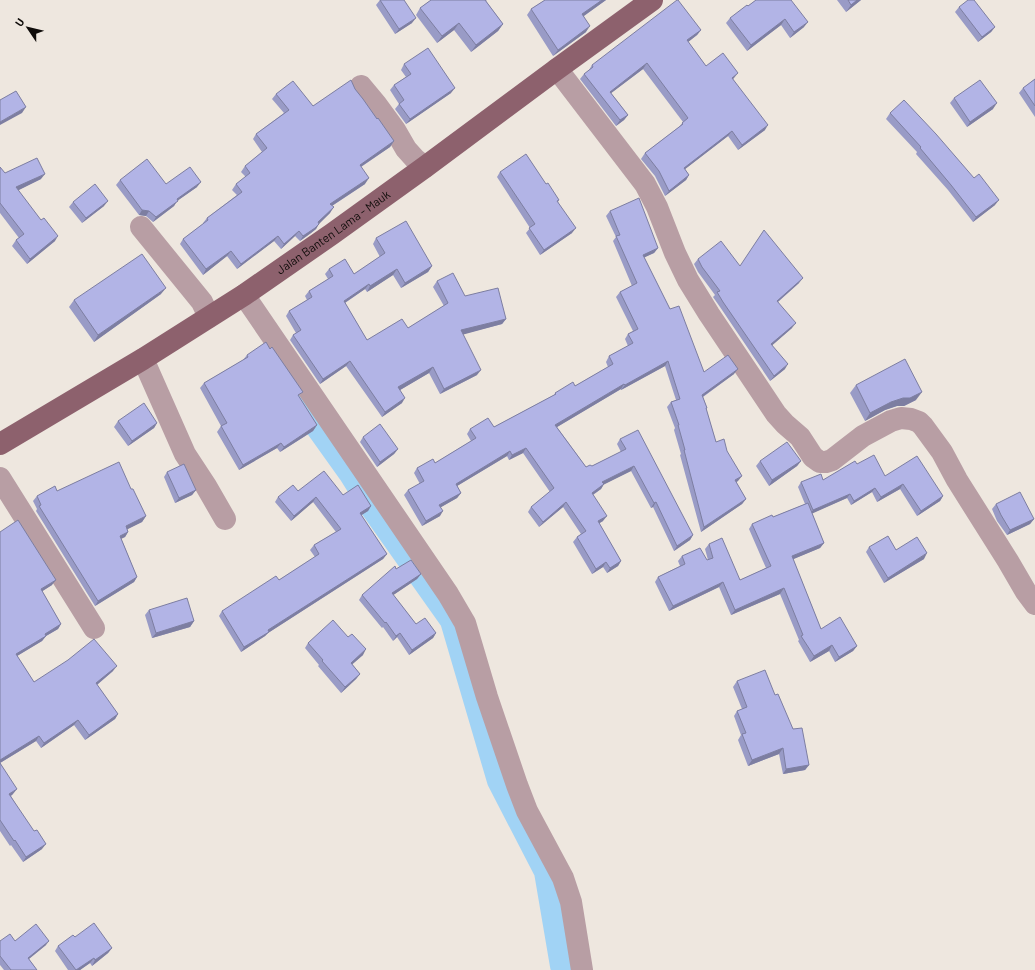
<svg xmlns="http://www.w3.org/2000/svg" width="1035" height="970" font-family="Barlow,sans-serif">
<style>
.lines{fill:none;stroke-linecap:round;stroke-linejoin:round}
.canal{stroke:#a1d3f5;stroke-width:22}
.minor{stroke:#b89ea4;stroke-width:22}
.primary{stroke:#8d616d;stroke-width:22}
.wall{fill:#999bc6}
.shaded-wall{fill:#7d7ea1}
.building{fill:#b2b4e6;stroke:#7d7ea1}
.labels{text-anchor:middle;stroke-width:3;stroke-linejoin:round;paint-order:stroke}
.street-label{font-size:12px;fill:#0f0c0a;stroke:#eee7df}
</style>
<rect width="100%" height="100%" fill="#eee7df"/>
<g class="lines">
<!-- canal -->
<path class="canal" d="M284,372L294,387L314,424L349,473L371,508L451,621L498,781L545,872L561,966L563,970"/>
<!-- minor -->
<path class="minor" d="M557,69L645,184L657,207L675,253L688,280L709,314L776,414L785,424L800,437L813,457L820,462H826L832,460L863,436L891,421L901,418L911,419L919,422L923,426L942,452L957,480L1008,561L1026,592L1035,604
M361,86L376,104L395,130L406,149L415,159L425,167
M141,227L202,302L209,317
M244,295L448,594L465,623L487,697L517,785L527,811L563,878L571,902L582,970
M143,359L185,454L206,486L225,519
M0,478L94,628"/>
<!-- primary -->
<path class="primary" id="s1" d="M0,444L143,359L244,295L332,234L425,167L557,69L652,0"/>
</g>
<!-- wall -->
<path class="wall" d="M380,0L412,23L395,34L376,5Z
M431,0H487L486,1L503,24L498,31L471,52L454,30L437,43L416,15L420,8Z
M545,0H606L584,16L586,32L553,56L527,15L531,9Z
M756,0L804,27L790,38L781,25L747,51L726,23L730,18L748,6Z
M837,0H861L846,12Z
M959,7L995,27L991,32L978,42L955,12Z
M701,30L697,35L688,42L706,66L734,78L733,79L765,130L738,150L728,136L685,169L689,175L686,180L665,196L655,176L641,159L645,153L679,127L683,122L643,69L611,93L628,115L624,120L616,126L580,79L584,74L589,70L592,65Z
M404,64L451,93L406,124L395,109L399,104L390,90L394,85L406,77L401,70Z
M1035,79V117L1019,93L1023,88Z
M355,89L394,141L390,147L361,167L365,184L332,206L330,213L319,223L316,229L311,233L300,241L295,236L281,249L274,241L237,269L227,256L203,275L180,244L183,239L203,224V223L207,218L237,195L232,190L236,184L246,177L241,172L245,166L262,152L253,139L256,134L284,113L272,99L276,94L313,106Z
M954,98L993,109L967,127L950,103Z
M890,113L995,205L973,222L948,190L916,154L917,152L886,119Z
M0,167L5,173L41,179L18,190L55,241L27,264L12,246L16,240L19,238L0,213Z
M500,172L559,200L558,202L572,233L540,255L526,233L530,228L497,177Z
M120,180L166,184L197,187L177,201L174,206L153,222L146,216L139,215L116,185Z
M73,202L104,206L82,223L69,207Z
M610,211L658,248L654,253L644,257L670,309L704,372L734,374L703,397L707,408L706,409L716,442L727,451L738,481L736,482L746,499L742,504L701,532L680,455L681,454L674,430L675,428L667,407L671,402L676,400L665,366L621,390V389L557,427L586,467L592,466L621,452L617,444L620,439L693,535L690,540L674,551L653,507L651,508L631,471L604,484L601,489L593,495L603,521L599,523L621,561L618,566L607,573L603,567L592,574L573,542L577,537L581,534L563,507L539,527L528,512L531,507L550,492L523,453L509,460L507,456L457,486L461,493L457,498L441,507L440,516L422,526L404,495L408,490L420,484L414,473L417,468L435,463L471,441L467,434L470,429L494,427L554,395L555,393L575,386L608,367L606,362L609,356L628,346L625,339L628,334L633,331L616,297L620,292L632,286L613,241L616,237L606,216Z
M376,238L432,266L428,272L401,288L393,275L367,292L365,289L345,303L367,340L408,328L444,306L433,287L437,281L465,296L506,319L502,324L463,334L477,375L440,394L429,373L400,390L402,403L382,417L346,366L320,384L290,340L293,335L296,333L286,316L289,311L307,300L305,296L309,291L328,279L325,274L329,269L354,274L380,257L373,244Z
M698,259L740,266L799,283L778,302L792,328L772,345L785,369L770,381L720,307L713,297L715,295L698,272L694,264Z
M161,294L94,342L69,307L74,300Z
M247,355L299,397L317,425L313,431L280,452L277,448L239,470L217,432L221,426L200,388L204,383L243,360Z
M856,385L916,400L904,406H897L885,410L865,421L850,393Z
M118,421L157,423L154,428L128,446L114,427Z
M363,437L398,449L394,454L377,467L360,442Z
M760,461H801L797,466L769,486L756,466Z
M857,464L885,476L943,496L940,501L917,516L900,489L877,502L872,492L851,505L847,498L812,513L824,543L820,548L793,559L821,629L857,646L853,651L835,662L829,651L810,662L798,641L799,640L780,594L731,615L719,587L669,611L655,582L658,577L680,566L678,561L682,556L707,560H708L705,549L709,544L740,580L766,568L749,529L752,524L773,517L805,504L798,487L801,482L823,480Z
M167,472L196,490L192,495L175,503L164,477Z
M131,489L146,516L142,522L127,529L128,532L125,537L121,538L137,577L134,582L95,606L36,511L37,509L33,501L37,496L57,491Z
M298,491L343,495L371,506L368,511L361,515L387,554L383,559L268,633L265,636L241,652L219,616L222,611L279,580L315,557L310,550L314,545L336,532L313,502L291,521L275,502L278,497Z
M996,504L1034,519L1030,524L1007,535L997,521L992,509Z
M0,532L52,585L42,591L61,624L58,629L46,636L42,641L17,656L34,682L113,671L97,685L118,714L115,719L85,740L74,725L41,748L36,741L0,763Z
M869,547L896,550L924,559L884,583L866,552Z
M396,569L421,574L417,579L393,595L416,624L436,633L433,638L409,655L397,637L393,641L383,627L382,628L359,600L362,595Z
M149,610L194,621L190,627L152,638L145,615Z
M308,643L363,655L352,664L360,674L356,679L341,693L318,666L319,665L305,648Z
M737,681L775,695L793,729L809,765L805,770L783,774L779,754L748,766L738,740L741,735L734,716L737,711L742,709L733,687Z
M0,763L13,794L11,796L42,849L23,862L11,845L10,846L0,831Z
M75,937L112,948L108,953L92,966L90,963L80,970H68L55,951L58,946Z
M0,941H15L46,945L29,959L37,970H4L0,965Z"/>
<!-- shaded-wall -->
<path class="shaded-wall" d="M602,0H606L578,20L582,14Z
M857,0H861L846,12L851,5Z
M416,18L412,23L395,34L399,29Z
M785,19L781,25L747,51L751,45Z
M808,22L804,27L790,38L794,32Z
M459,23L454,30L437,43L442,36Z
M503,24L498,31L471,52L476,45Z
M590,26L586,32L553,56L558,50Z
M995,27L991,32L978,42L982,37Z
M701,30L697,35L683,46L687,40Z
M647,63L643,69L606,97L610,92Z
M738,73L734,78L728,83L732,78Z
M455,88L451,93L406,124L410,119Z
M997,103L993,109L967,127L970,122Z
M26,107L22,113L0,125V122Z
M628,115L624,120L616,126L620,120Z
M768,125L765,130L738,150L742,145Z
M732,131L728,136L680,173L684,168Z
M394,141L390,147L356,170L360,165Z
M45,174L41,179L13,193L16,187Z
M689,175L686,180L665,196L669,191Z
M369,178L365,184L327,209L330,204Z
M201,182L197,187L177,201L174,206L153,222L156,217L177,199Z
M999,200L995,205L973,222L976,217Z
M108,201L104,206L82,223L86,218Z
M334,207L330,213L315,228L318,222Z
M142,210L149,211L146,216L139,215Z
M319,224L316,229L311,233L300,241L303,236Z
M576,228L572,233L540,255L544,250Z
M299,231L295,236L281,249L284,244Z
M58,236L55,241L27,264L30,259Z
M278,236L274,241L237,269L241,264Z
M658,248L654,253L639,260L643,255Z
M231,251L227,256L203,275L206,269Z
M432,266L428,272L401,288L405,283Z
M397,269L393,275L367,292L370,286Z
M803,278L799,283L773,306L777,301Z
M369,284L365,289L340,306L344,301Z
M166,288L161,294L94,342L98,335Z
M506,319L502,324L458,336L461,330Z
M796,323L792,328L768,349L771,344Z
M350,361L346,366L320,384L323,379Z
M668,361L665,366L621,390L625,385Z
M788,364L785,369L770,381L774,376Z
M433,367L429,373L395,393L398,387Z
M738,369L734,374L698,400L702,395Z
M481,370L477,375L440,394L444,389Z
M624,384L621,389L552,430L555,425Z
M922,392L916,400L904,406H897L885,410L865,421L870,413L891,402Z
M405,398L402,403L382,417L385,412Z
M157,423L154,428L128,446L132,441Z
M317,425L313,431L280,452L284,447Z
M281,443L277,448L239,470L243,465Z
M526,448L523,453L509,460L512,455Z
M398,449L394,454L377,467L380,462Z
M510,451L507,456L452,489L456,484Z
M801,461L797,466L769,486L772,480Z
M634,466L631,471L599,487L602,482Z
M742,476L738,481L731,485L735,480Z
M604,484L601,489L588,498L592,493Z
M903,484L900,489L877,502L881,497Z
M875,488L872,492L851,505L854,501Z
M196,490L192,495L175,503L179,498Z
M461,493L457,498L436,510L439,505Z
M850,494L847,498L809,515L813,510Z
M943,496L940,501L917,516L921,511Z
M316,497L313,502L291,521L294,516Z
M746,499L742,504L701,532L704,527Z
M566,502L563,507L539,527L543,522Z
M656,502L653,507L651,508L654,503Z
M371,506L368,511L357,518L360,513Z
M443,511L440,516L422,526L426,521Z
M146,516L142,522L122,532L126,526Z
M607,516L603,521L595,526L598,521Z
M1034,519L1030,524L1007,535L1010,530Z
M128,532L125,537L117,541L120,536Z
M693,535L690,540L674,551L677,546Z
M824,543L820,548L789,561L792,556Z
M927,553L924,559L884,583L888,578Z
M387,554L383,559L268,633L265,636L241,652L244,647L268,630Z
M621,561L618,566L607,573L610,568Z
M606,562L603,567L592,574L596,569Z
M421,574L417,579L389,598L392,593Z
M137,577L134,582L95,606L98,601Z
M56,580L52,585L38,594L41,589Z
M723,582L719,587L669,611L673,606Z
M784,588L780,594L731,615L735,610Z
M194,621L190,627L152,638L156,633Z
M61,624L58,629L46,636L42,641L12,659L16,654L45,634Z
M400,633L397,637L393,641L396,636Z
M436,633L433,638L409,655L412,650Z
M832,645L829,651L810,662L814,656Z
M857,646L853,651L835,662L839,657Z
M366,649L363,655L347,669L351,663Z
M117,666L113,671L93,688L96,683Z
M360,674L356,679L341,693L345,687Z
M118,714L115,719L85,740L89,735Z
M78,720L74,725L41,748L44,743Z
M39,736L36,741L0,763V760Z
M783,748L779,754L748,766L752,760Z
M809,765L805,770L783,774L786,769Z
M17,789L13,794L6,799L9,794Z
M46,844L42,849L23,862L26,857Z
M49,941L46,945L25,962L28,958Z
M112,948L108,953L92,966L95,960Z
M94,958L90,963L80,970H76Z"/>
<!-- building -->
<path class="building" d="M380,0H404L416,18L399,29Z
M431,0H485L503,24L476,45L459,23L442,36L420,8Z
M545,0H602L582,14L590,26L558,50L531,9Z
M677,0H678L701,30L687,40L706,66L723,53L738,73L732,78L768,125L742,145L732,131L684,168L689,175L669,191L659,171L645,153L683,124L682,123L688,118L647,63L610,92L628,115L620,120L584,74L593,67L592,65Z
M756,0H791L808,22L794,32L785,19L751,45L730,18L747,5L748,6Z
M848,0H857L851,5Z
M968,0H974L995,27L982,37L959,7Z
M428,48L455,88L410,119L399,104L404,100L394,85L411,74L404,64Z
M1035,79V106L1023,88Z
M351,80L355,89L363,99L377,119L378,118L394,141L360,165L369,178L330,204L334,207L318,222L319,224L315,228L303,236L299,231L284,244L278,236L241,264L231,251L206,269L183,239L208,220L207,218L242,192L236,184L250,173L245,166L267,148L256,134L289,110L276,94L293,81L313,106Z
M980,80L997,103L970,122L954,98Z
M16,91L26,107L0,122V100Z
M904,100L936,134L974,178L979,174L999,200L976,217L951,185L920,148L921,147L890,113Z
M526,154L546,184L548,183L559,200L557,201L576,228L544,250L529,228L535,224L500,172Z
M37,158L45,174L16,187L41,220L44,218L58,236L30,259L16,240L24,234L0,203V167L5,173Z
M147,159L166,184L190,167L201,182L177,199L178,201L156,217L149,211L142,210L120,180Z
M95,184L108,201L86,218L73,202Z
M639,198L658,248L643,255L670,309L679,306L704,372L728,355L738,369L702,395L707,408H706L716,442L724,439L727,451L742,476L735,480L746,499L704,527L684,450H685L678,425H679L671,402L680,399L668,361L625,385L624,384L555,425L586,467L590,465L592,466L626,449L620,439L638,430L693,535L677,546L656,502L654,503L634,466L602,482L604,484L592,493L607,516L598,521L621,561L610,568L606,562L596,569L577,537L586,531L566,502L543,522L531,507L554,488L526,448L512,455L510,451L456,484L461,493L439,505L443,511L426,521L408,490L424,481L417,468L433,459L435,463L476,438L470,429L488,418L494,427L556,394L555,393L573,382L575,386L613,364L609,356L633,343L628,334L638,329L620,292L637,283L616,236L620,235L610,211Z
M406,221L432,266L405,283L397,269L370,286L369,284L344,301L367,340L402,319L408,328L448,303L437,281L453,273L465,296L498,288L506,319L461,330L481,370L444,389L433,367L398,387L405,398L385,412L350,361L323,379L293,335L301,330L289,311L312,297L309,291L333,276L329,269L345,259L354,274L385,253L376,238Z
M764,230L803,278L777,301L796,323L771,344L788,364L774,376L723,302L717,292L720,291L702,267L698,259L721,241L740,266Z
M142,254L166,288L98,335L74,300Z
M266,342L270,349L272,347L303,392L298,395L317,425L284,447L281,443L243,465L221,426L227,423L204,383L248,357L247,355Z
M905,359L922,392L910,398H903L891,402L870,413L856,385Z
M144,403L157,423L132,441L118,421Z
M380,424L398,449L380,462L363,437Z
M787,442L801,461L772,480L760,461Z
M874,455L885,476L917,456L943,496L921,511L903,484L881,497L875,488L854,501L850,494L813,510L801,482L821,474L823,480L855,461L857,464Z
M119,462L131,489H133L146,516L126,526L128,532L120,536L137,577L98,601L39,506L41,505L37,496L55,486L57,491Z
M184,464L196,490L179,498L167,472Z
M324,471L343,495L358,485L371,506L360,513L387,554L268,630L269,632L244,647L222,611L276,576L279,580L319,554L314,545L341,529L316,497L294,516L278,497L293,485L298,491Z
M1020,492L1034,519L1010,530L1001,515L996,504Z
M808,503L824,543L792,556L821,629L840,617L857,646L839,657L832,645L814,656L801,636L803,635L784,588L735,610L723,582L673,606L658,577L685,564L682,556L700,548L707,560L713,558L709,544L722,538L740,580L771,566L752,524L772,515L773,517Z
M18,520L56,580L41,589L61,624L45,634L46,636L16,654L34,682L68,660L94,639L117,666L96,683L118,714L89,735L78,720L44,743L39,736L0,760V532Z
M888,536L896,550L917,537L927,553L888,578L869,547Z
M411,560L421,574L392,593L416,624L425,618L436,633L412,650L400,633L396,636L386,622L385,623L362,595L395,566L396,569Z
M187,598L194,621L156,633L149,610Z
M333,620L348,637L352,634L366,649L351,663L360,674L345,687L322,661L323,660L308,643Z
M765,670L775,695L778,694L793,729L802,728L809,765L786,769L783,748L752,760L742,734L746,733L737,711L747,707L737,681Z
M0,763L17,789L9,794L34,831L37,830L46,844L26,857L15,840L14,841L0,820Z
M94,923L112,948L95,960L94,958L76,970L58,946L73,935L75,937Z
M36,924L49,941L28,958L37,970H11L0,956V941L10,934L15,941Z"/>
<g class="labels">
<!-- street labels -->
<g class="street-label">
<text dy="4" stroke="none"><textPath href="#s1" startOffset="395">Jalan Banten Lama - Mauk</textPath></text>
</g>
</g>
<!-- north arrow -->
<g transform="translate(28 28) rotate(305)" stroke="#eee7df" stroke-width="3" paint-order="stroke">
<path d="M0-3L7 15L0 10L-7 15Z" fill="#0f0c0a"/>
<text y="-6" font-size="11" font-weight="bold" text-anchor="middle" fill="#0f0c0a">U</text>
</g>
</svg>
